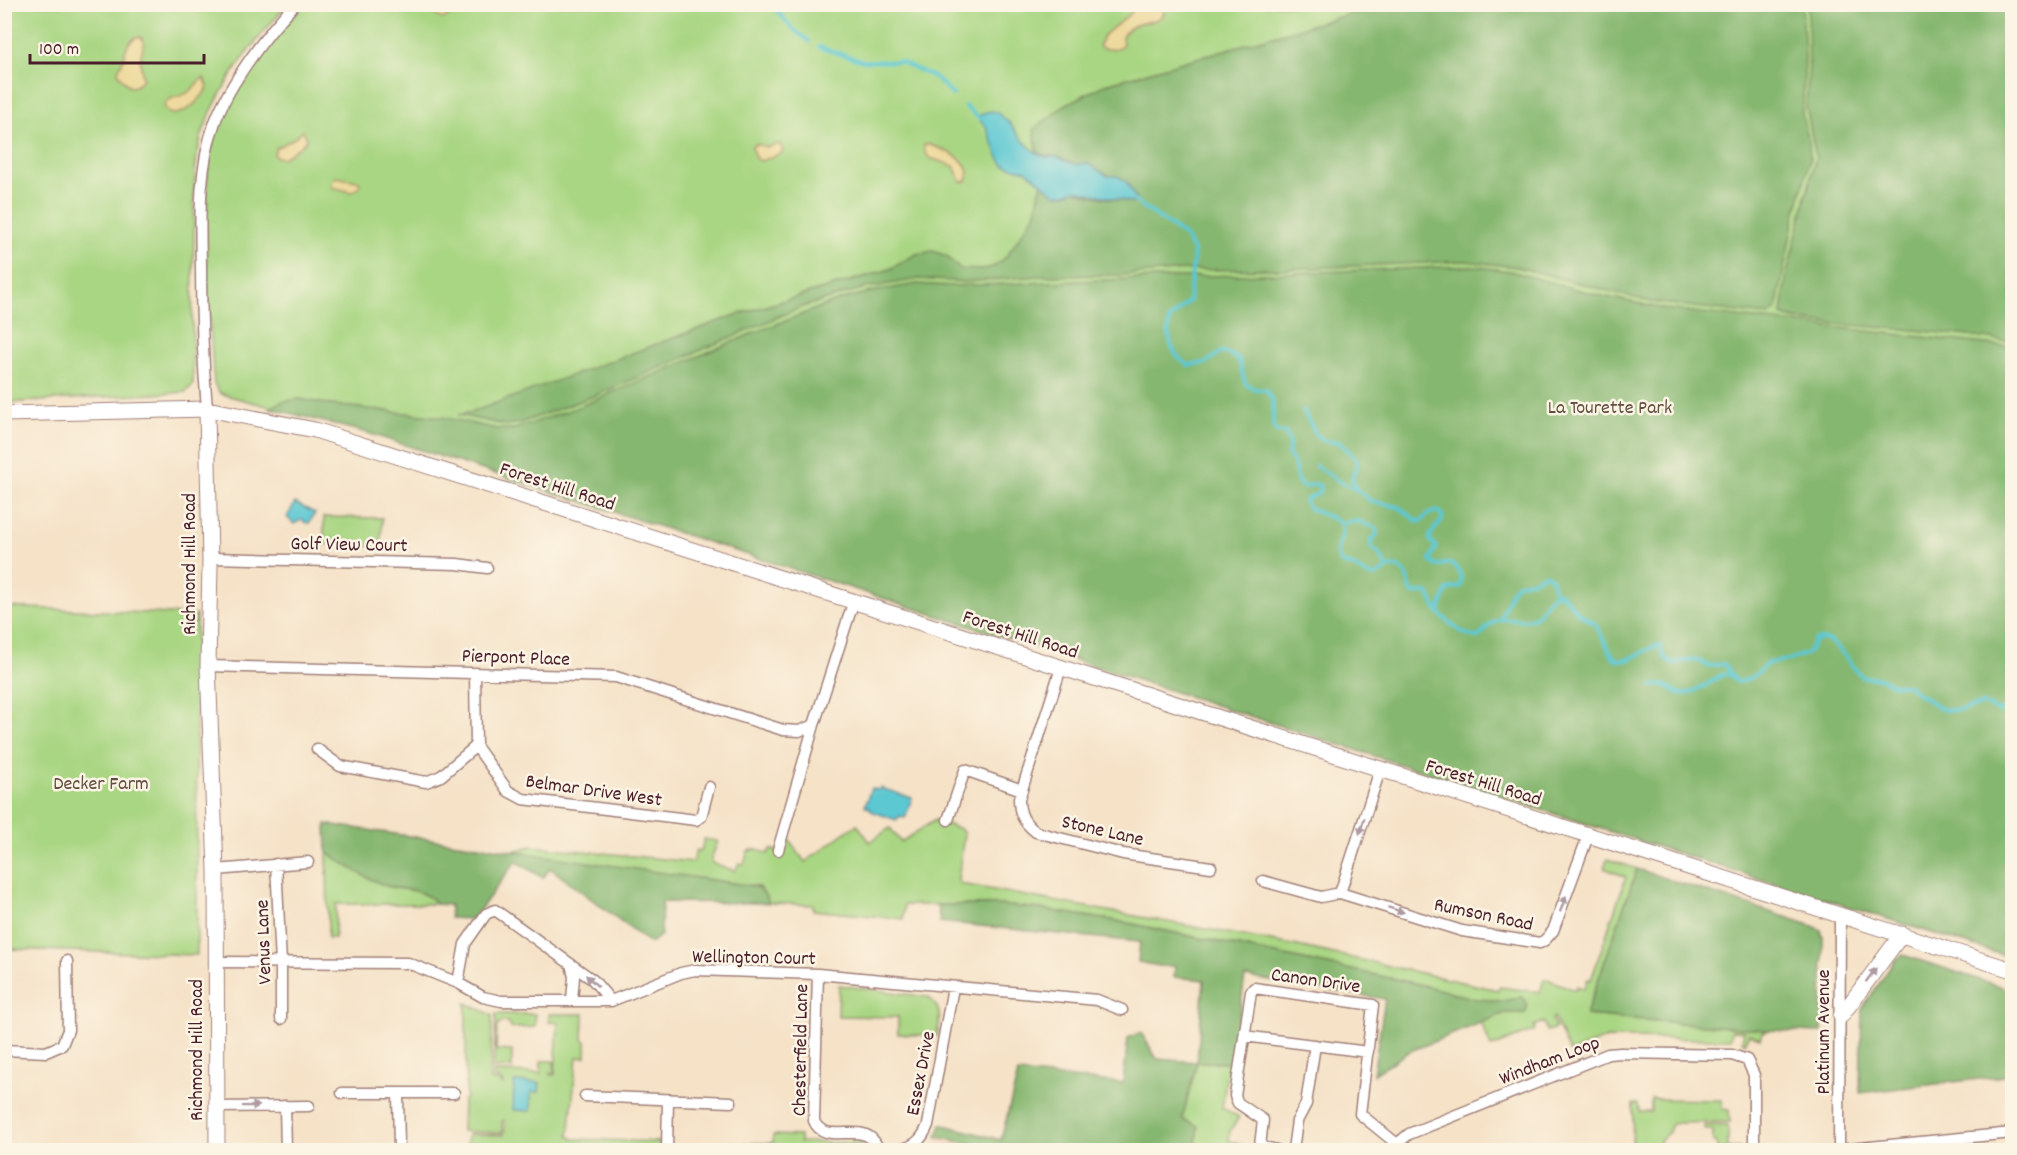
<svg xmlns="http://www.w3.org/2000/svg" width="2017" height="1155" font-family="Dekko,sans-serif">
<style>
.built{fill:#f4d3c0}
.green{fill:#a9d682;stroke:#7a7a56;stroke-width:1.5}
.forest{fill:#86b770;stroke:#686b4e;stroke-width:1.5}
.sand{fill:#eeda9e;stroke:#9c7c64;stroke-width:1.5}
.water{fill:#5bc8d2;stroke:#52747e;stroke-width:1.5}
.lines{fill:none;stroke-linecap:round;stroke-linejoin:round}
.stream{stroke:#5bc8d2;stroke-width:4}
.street-casing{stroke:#a08079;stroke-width:13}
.secondary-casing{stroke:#a08079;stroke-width:17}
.street{stroke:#fff;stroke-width:10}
.secondary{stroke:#fff;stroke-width:15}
.oneway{fill:#ae9aa0}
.labels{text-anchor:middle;stroke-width:5;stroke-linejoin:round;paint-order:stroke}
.park-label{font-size:20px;fill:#624d41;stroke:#fcf5e5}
.street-label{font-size:20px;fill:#4a1f2b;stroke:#fcf5e5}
</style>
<rect width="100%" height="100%" fill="#fcf5e5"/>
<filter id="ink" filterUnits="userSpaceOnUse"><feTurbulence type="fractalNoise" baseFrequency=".0167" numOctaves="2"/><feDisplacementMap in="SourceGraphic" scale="12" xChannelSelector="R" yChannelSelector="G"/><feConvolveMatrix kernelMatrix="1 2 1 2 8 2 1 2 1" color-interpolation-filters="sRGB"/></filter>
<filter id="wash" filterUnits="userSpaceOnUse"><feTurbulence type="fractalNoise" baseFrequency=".008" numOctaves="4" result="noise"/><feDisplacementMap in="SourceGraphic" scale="24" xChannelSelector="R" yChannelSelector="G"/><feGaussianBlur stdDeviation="1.35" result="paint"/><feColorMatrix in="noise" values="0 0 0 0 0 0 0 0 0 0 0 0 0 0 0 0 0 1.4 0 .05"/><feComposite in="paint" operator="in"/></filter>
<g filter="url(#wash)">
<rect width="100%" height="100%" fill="#f5e2c7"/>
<!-- built -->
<path class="built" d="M937,1137L999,1150H931L935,1146Z"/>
<!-- green -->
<path class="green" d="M4,5H287C254,42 222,81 204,129C191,163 195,202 194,238C192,287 192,335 193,384L186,392L5,403Z
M305,5H2012V958L1646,843L368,433L233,397L220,393L214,384C210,321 204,257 207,193C208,174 208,153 215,135C233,85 268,41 305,5Z
M324,517L382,518L381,546L324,544Z
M4,541H10L11,582L5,583Z
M5,607L196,615L197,955L5,949Z
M935,820L960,829L964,833L958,880L961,884L1293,945L1498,990L1499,987L1540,992L1544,980L1547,979L1575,990L1577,986L1584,989L1588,979L1591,980L1626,877L1604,868L1607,859L1637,869L1586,1015L1769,1030L1762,1033L1760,1038L1749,1034L1745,1043L1742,1042L1744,1031L1732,1030L1730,1039L1607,1038L1570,1053L1554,1017L1552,1019L1556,1028L1547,1031L1543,1022L1534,1026L1535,1030L1491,1047L1481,1022L1505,1013H1525L1521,997L1504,1001L1476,999L1418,984L1123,922L1040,909L1000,905H904L903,919L813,910V905L769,903L759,887L747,885L509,852L532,846L693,862L696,850L701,851L704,839L718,841L712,857V863L735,871L739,863L744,864L748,851L757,849L768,854L771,849L781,853L787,837L805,862L857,824L870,842L890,828L901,842Z
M327,852C345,865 363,877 384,885C405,892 420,886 437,904H336L335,938H328Z
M839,985L928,997C943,1007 940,1021 937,1036L898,1034V1017L838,1016Z
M466,1003L492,1015L491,1080L498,1081L503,1085V1083L499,1079L494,1078V1072L541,1073V1061H554V1073H550V1075H555L558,1023L549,1022V1014H584L583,1040L586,1041V1057H577L569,1135L573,1139L660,1142V1150L486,1148V1150H467L468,1134L504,1135L505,1121H502V1133L462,1131L463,1101L466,1098Z
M496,1014H535V1027L511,1028L508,1022H502L497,1027L496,1050L512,1051V1068H494Z
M1197,1062L1232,1063L1231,1066H1228L1222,1108L1239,1117L1230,1131L1229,1141L1239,1143L1219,1150H1195L1197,1144L1182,1119Z
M1651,1099L1722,1100V1109L1729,1110L1730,1122L1672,1123L1669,1132L1660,1140L1656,1150H1632L1633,1104H1638L1639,1112H1651Z
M1704,1125L1728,1126V1148H1740V1150L1717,1149V1142H1713V1130H1704Z
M773,1135L800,1136V1142L867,1143L846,1150H745V1143H773Z"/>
<!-- forest -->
<path class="forest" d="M1369,5H1802L1805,58L1802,115L1809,142L1810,159L1793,223L1776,309L1768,315L1651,302L1517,267L1465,261L1286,269L1186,270L1122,275L1039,276L965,282L919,279L865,288L799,308L594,396L520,423L506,425L458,415L472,412L733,316L890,269L916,254L933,251L946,256L960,269L978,270L993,267L1006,257L1035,214L1042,182L1047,188L1066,194L1074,190L1093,196L1139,203L1126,181L1117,176H1108L1087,164C1069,167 1071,159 1057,157C1049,155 1045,157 1037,152L1034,129L1065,105L1106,84L1367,9Z
M1808,5H2012V342C1971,336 1930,331 1888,328C1868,326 1796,323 1782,315L1786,278L1816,157L1806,106L1809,66Z
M1473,266L1510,271L1597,295L1665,309L2012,347V958L1646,843L368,433L270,408L281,402L299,399L333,405L442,417L497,429H515L576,408L751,334L834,302L870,292L917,284L949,286Z
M326,824L747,885C760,887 764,891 769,903L662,902L661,935L650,943L550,868L543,878L516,861L473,919L450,918V905L437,904C420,886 405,892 384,885C363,877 345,865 327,852Z
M1637,869L1813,926L1821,930L1823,937L1822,1032L1765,1030L1586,1015Z
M937,905H1000L1040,909L1123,922L1418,984L1476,999L1504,1001L1521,997L1525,999C1528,1004 1528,1008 1525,1013H1505L1408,1052L1373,1075L1385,999L1245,977L1232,1063L1197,1062L1182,1119L1198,1126L1195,1150H999L937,1137L941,1124L1001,1140L1018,1073L1123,1083L1128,1038L1141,1032L1157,1059L1197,1062L1204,980L1174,977L1175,966H1159L1138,962L1140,942L940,922Z
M1903,955L2012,990V1075L1860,1093L1862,1009L1895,960Z"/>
<!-- sand -->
<path class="sand" d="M436,5V4L459,5L454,14L442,19L434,14Z
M1134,5H1162L1164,14C1154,27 1133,17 1122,37L1123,44C1117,50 1106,51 1099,46L1103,36L1131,13Z
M136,37H141L144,42L140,61L143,79L136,86L130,87C127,84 118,76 118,71C118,68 121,66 122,62C127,52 124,44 136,37Z
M204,78L208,86C204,99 170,130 164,104C171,95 182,98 190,91C196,87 196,81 204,78Z
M303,130L307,139C303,147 290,152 283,158L276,157L274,154L276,148L293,139Z
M756,144L767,147L780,144L783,151L780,154L761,161L755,158L752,146Z
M928,144C943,150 975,159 967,181L961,182L954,166L930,158L925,153L924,145Z
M336,177L357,181L360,183L359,188L351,192L332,187V181Z"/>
<!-- water -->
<path class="water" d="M993,111C1014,120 1014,135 1030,147C1034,151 1041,156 1046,157C1052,158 1055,156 1060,158C1072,163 1073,166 1087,163L1108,176H1117L1126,181L1139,204L1075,190L1066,194H1055L1027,171L1004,165L999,158L986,127L977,117L986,112Z
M295,503L315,513L309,523L304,522L303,519L294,524L287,517Z
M871,788L878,790L881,788L912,798L905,818L900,816L896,820L871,811L870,808L865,806Z
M514,1082L540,1083L539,1092H531V1111L513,1110Z"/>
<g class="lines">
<!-- stream -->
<path class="stream" d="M771,4L793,29L809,41
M819,47L863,61L901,62L936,78L953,95
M965,106L980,119
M1135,201L1185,236L1194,252L1189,301L1169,320C1167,338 1171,355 1188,365L1206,363L1221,352L1230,354L1239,360L1245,383L1254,389L1266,390L1273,401V427L1277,432L1286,433L1290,442L1288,453L1294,464L1298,482L1303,487L1316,484L1320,486C1320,498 1311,494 1305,501C1307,513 1330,514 1340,523C1350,534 1329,546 1342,563L1353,566L1367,575L1375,576L1391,567H1398L1405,572L1412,593H1427C1431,597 1432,601 1434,606C1442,617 1464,638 1478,637C1486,631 1488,623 1499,620C1511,617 1526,624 1536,616C1545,608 1546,596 1559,593L1564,596L1577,612L1595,624L1612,655L1617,660H1628L1657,645L1660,646L1663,656L1672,663L1695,659L1709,666L1724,664C1730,669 1730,677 1738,682C1750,681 1760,671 1768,663L1789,660L1808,653L1815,640C1835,633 1850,666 1862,677L1880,678L1894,685H1908L1917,693L1944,710H1961L1983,704L1998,711L2012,708
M1303,410L1317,436L1325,441L1339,442L1358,461L1352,479L1356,489L1371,501L1399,507L1417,521H1421C1428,515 1430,511 1439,512L1442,515V520L1430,535V540L1436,547L1430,560L1435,565C1439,566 1446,563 1451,564C1460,566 1462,579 1461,586L1447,590L1439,611
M1316,466C1331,474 1338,484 1356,489
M1339,523L1358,521L1376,528L1377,535L1371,540C1370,550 1375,549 1380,555C1383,559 1385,565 1387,569
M1500,619L1512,590L1518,583L1532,581L1545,574C1554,577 1553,586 1554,594
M1652,686C1668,684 1666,686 1679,693C1690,698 1714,680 1723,674L1730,675"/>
</g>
</g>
<g filter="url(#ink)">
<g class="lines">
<defs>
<path id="street" d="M207,409C203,362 201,314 201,267C200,218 198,168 215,122C229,84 267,33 295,4
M210,558L457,564L487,568
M208,666L616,677L783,730L799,731L814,725
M1061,668L1019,799C1019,814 1024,823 1036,832L1123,854L1211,867
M476,746L508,791L523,799L696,820L701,817L709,787
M317,749L340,766L426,782L441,776L476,746L475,673
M948,820L965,770L1022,790
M778,850L814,725L854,600
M276,864L281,963V1019
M216,870L308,862
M1263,881L1321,897L1340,893L1462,931L1540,943L1545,940L1553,931L1588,836
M1340,893L1380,770
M216,962L408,963L458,983L483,997L501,1001H611L681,973L695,970L818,974L1097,1000L1122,1010
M571,964L574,977L572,1000
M818,974L814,1121C824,1144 855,1125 871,1138C875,1141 877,1146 879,1150
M458,983L465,944L486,914L495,910L593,980L611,1001
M1244,1036L1368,1052
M4,1050L46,1052L62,1045L68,1030L67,961
M342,1093H454
M398,1093L399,1150
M585,1096L731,1102
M285,1106L286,1150
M216,1107L309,1106
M667,1150L668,1100
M899,1150C915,1146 922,1140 928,1125L953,987
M1277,1150L1260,1146L1263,1120L1238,1103L1235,1096L1251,992L1254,988L1373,1005L1360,1114L1397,1144
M1293,1150L1297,1121L1306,1104L1315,1045
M1393,1150L1397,1144L1409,1134L1608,1054L1620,1053L1732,1055L1747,1060L1754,1075V1150
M1839,1150L1840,914
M1839,1150L2012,1133"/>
<path id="secondary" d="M207,409L210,562L208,666L216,870L217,1150
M4,414L207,409L315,430L2012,970
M1841,1016L1902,934"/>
</defs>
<!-- street casing -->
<use href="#street" class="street-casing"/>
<!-- secondary casing -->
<use href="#secondary" class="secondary-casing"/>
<!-- street -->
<use href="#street" class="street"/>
<!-- secondary -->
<use href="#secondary" class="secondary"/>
</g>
<!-- one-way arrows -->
<defs><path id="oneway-solid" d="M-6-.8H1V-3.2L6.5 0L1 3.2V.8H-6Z" transform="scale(1.5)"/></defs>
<g class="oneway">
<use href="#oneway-solid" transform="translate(1362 826) rotate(108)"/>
<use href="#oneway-solid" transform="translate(1563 904) rotate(-70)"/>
<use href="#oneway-solid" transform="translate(1396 910) rotate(18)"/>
<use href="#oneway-solid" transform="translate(1871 975) rotate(-53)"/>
<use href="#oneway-solid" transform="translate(592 981) rotate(-137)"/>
<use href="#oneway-solid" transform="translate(251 1106) rotate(-1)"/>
</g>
</g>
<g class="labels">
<!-- park labels -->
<g class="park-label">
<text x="1610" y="413">La Tourette Park</text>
<text x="101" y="789">Decker Farm</text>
</g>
<!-- street labels -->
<g class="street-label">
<text transform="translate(558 485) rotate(18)" y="7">Forest Hill Road</text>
<text transform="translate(349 543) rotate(1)" y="7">Golf View Court</text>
<text transform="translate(188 564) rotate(-90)" y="7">Richmond Hill Road</text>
<text transform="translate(1021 633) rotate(18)" y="7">Forest Hill Road</text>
<text transform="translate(516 656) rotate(2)" y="7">Pierpont Place</text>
<text transform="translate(1484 781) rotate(17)" y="7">Forest Hill Road</text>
<text transform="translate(594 789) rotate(8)" y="7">Belmar Drive West</text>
<text transform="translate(1103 829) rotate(13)" y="7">Stone Lane</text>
<text transform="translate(1484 913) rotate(12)" y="7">Rumson Road</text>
<text transform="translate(262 942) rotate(-92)" y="7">Venus Lane</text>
<text transform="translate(754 956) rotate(1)" y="7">Wellington Court</text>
<text transform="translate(1316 979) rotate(8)" y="7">Canon Drive</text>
<text transform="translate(1822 1032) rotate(-90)" y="7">Platinum Avenue</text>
<text transform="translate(195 1050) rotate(-90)" y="7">Richmond Hill Road</text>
<text transform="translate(799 1050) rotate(-89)" y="7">Chesterfield Lane</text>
<text transform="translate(1549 1059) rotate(-21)" y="7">Windham Loop</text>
<text transform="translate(919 1073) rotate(-79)" y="7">Essex Drive</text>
</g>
</g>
<!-- margin -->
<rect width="2017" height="1155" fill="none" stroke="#fcf5e5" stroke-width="24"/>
<!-- scale -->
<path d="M30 54v9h174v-9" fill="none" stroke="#4a1f2b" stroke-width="3"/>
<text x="39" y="54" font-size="18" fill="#4a1f2b" stroke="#fcf5e5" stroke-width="4.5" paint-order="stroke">100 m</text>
</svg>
